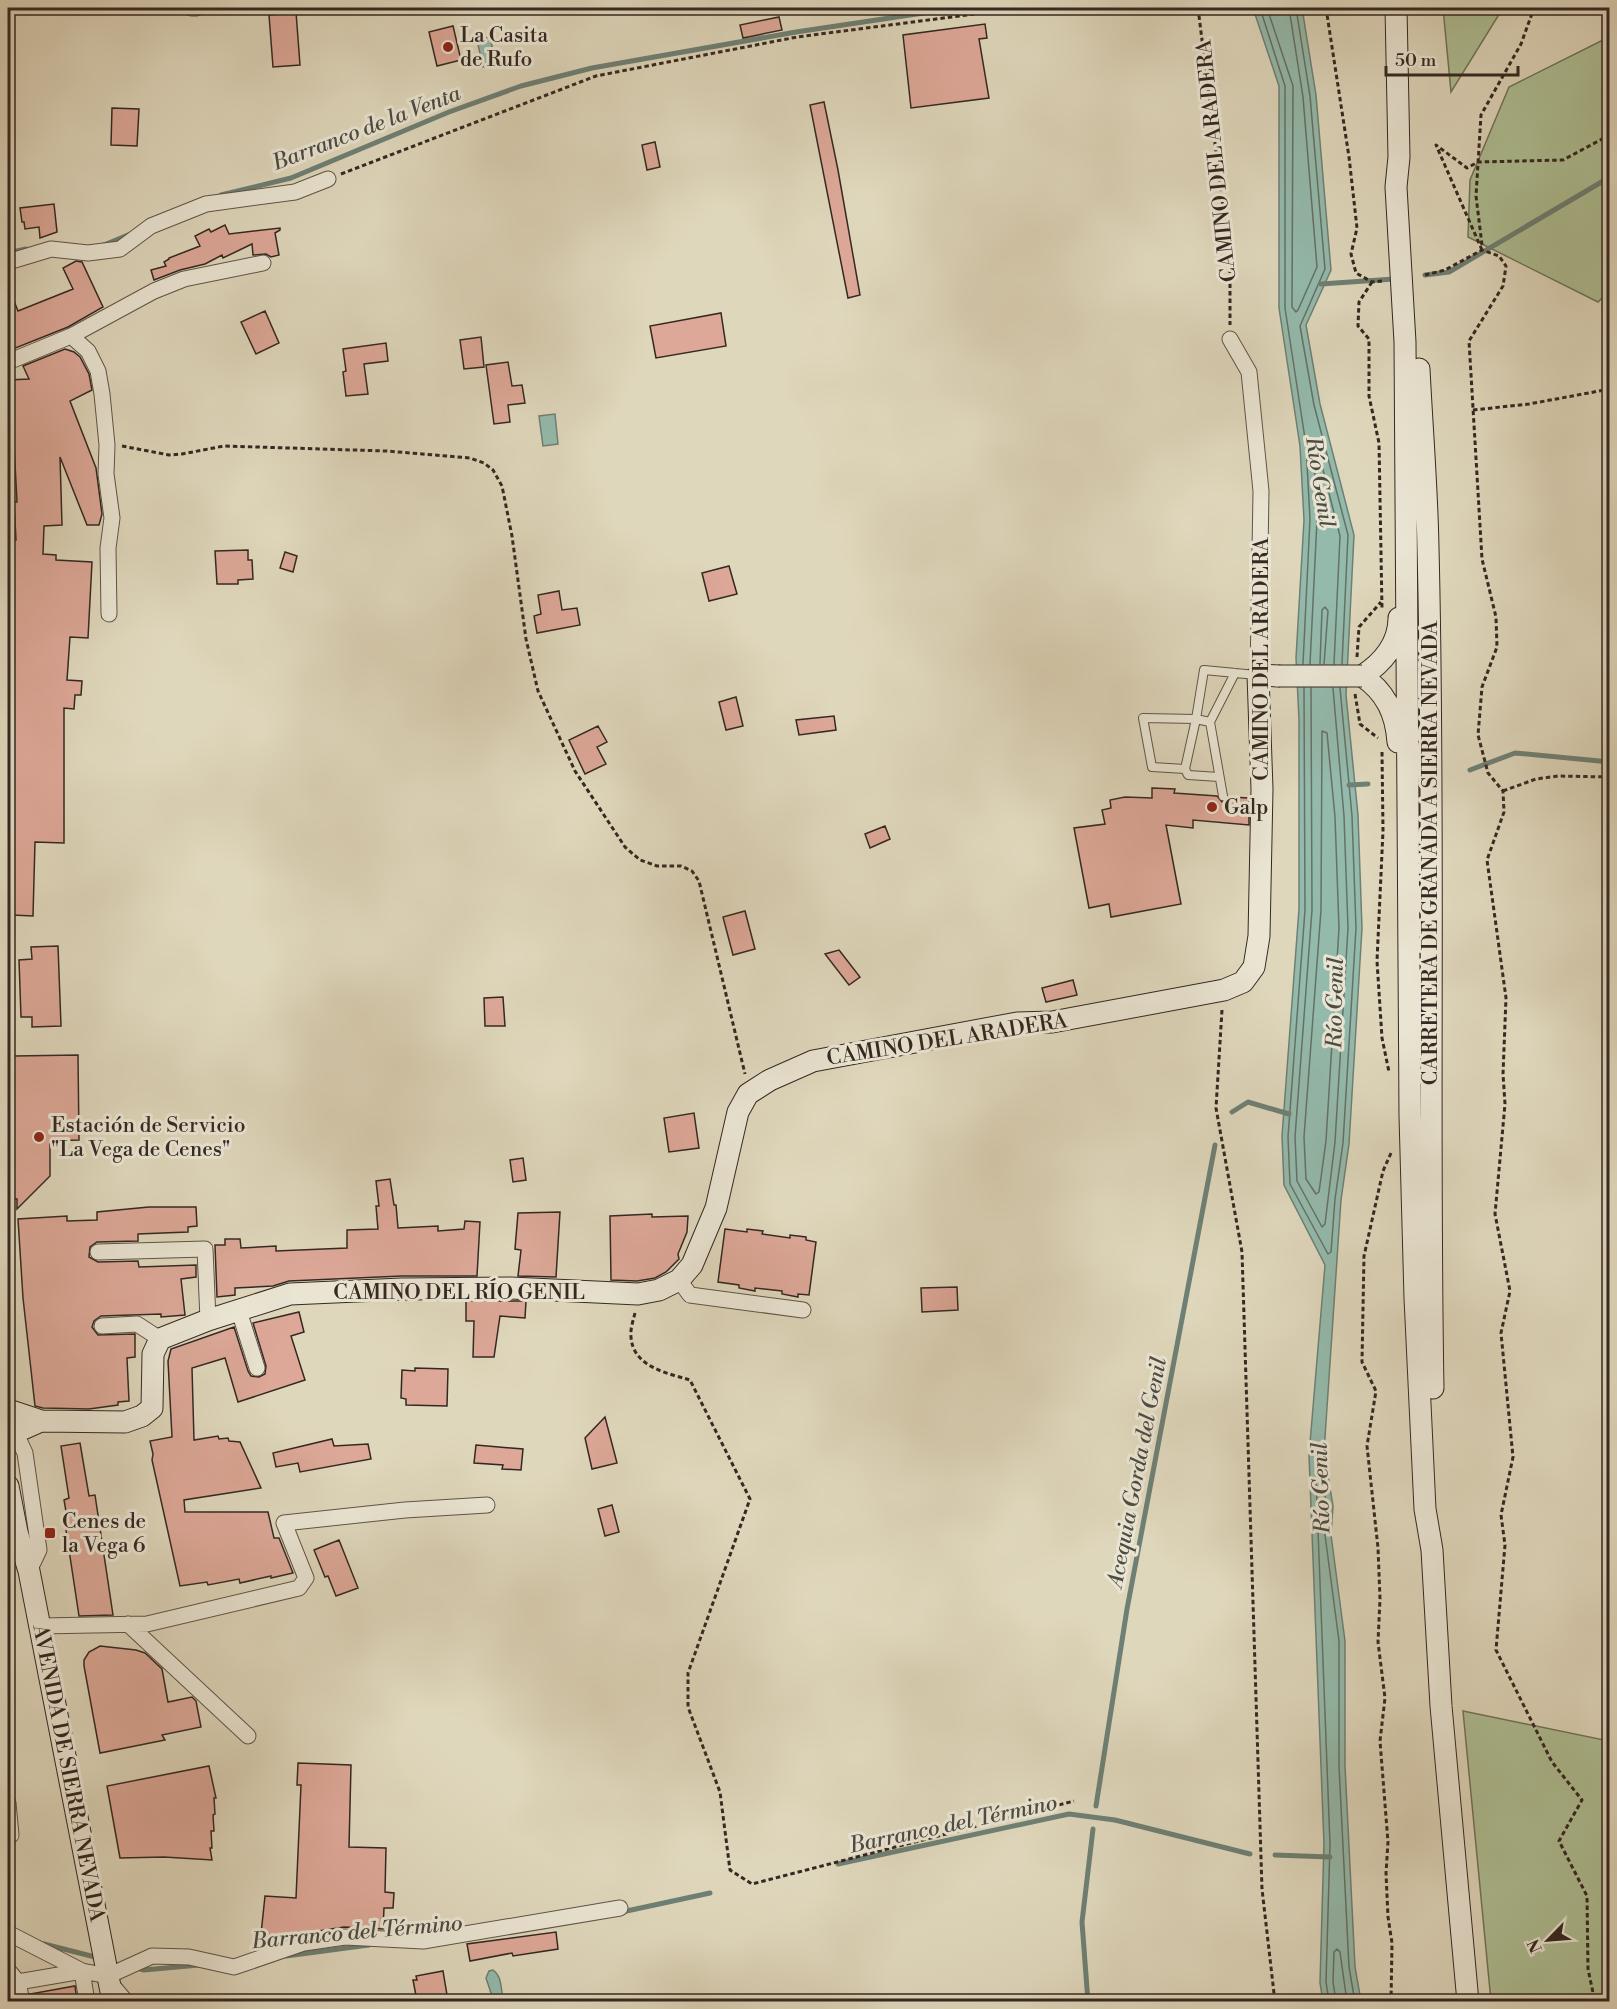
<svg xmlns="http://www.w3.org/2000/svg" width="1617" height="2009" font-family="'Libre Bodoni',serif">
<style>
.green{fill:#aebf94;stroke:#71745b;stroke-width:1.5}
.water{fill:#94baac;stroke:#6e8075;stroke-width:1.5}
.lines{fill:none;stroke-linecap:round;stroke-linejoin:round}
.shore{stroke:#647167;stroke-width:1.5}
.stream{stroke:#6e8075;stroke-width:5}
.building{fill:#dda898;stroke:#342822;stroke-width:1.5}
.lane-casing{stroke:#5f5448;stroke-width:10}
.street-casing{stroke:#5f5448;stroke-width:17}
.secondary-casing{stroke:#342822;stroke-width:23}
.path{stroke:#342822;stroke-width:3;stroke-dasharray:4.5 3;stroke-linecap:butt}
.lane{stroke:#eae5d3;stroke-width:8}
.street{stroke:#eae5d3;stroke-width:15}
.secondary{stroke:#eae5d3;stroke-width:21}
.secondary-bridge-casing{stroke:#342822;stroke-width:23;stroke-linecap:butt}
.secondary-bridge{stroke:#eae5d3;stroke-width:21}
.poi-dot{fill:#8f2418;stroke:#eae5d3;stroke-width:2}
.labels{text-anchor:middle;stroke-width:6;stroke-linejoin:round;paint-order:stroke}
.poi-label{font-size:21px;fill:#342822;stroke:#eae5d3;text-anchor:start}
.street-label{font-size:21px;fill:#342822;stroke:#eae5d3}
.water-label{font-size:22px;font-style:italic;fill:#4c4c44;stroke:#eae5d3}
</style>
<rect width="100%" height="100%" fill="#dfd7bc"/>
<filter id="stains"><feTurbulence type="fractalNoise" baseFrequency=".00333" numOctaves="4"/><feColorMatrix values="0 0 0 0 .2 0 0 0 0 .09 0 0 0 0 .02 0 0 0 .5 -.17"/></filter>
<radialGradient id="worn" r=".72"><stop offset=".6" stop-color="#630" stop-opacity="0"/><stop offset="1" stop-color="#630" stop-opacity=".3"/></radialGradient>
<!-- green -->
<path class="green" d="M1443,8H1503L1451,92Z
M1609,37L1610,290L1598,302L1468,237L1470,180L1509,87Z
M1463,1711L1609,1741V2001H1491Z"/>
<!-- water -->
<path class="water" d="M1253,8H1302L1316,95L1331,270L1306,325L1320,404L1354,535L1346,695L1358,815L1362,928L1349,1144L1341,1200L1324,1452L1333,1506L1331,1535L1345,1641V1766L1355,1967L1361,2001H1323L1320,1983L1324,1844L1309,1455L1325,1265L1284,1185L1282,1136L1299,909V720L1296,658L1304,520L1300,446L1279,308V86Z
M490,37L496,64L483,67L477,40Z
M555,414L558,444L543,446L539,416Z
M493,1970C503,1977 500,1990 504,2001H492L491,1993L486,1978L489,1971Z"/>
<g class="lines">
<!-- shore -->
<path class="shore" d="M1260,8L1285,86V308L1306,445L1310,519L1303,664
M1267,8L1293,86L1292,307L1296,312L1298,310L1317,267L1303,97L1289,8
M1296,8L1310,96L1325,269L1300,326L1314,405L1348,535L1342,664
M1310,664L1317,520L1314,459L1317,456L1320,458L1340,536L1334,664
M1320,664L1322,610L1325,607L1328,611L1324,664
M1304,688L1305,910L1288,1137L1290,1184L1328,1254L1331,1252L1335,1199L1343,1143L1356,928L1352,816L1340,688
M1311,688L1312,910L1295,1137L1297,1181L1322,1227L1325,1224L1335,1142L1348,928L1344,816L1333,688
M1322,731L1327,733L1335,817L1339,928L1326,1141L1319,1192L1316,1194L1306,1179L1304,1137L1321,910Z
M1329,2002L1326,1982L1330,1844L1316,1478L1319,1475L1322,1477L1327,1507L1325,1535L1339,1641V1766L1349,1967L1355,2002
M1336,2002L1333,1982L1334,1952L1337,1949L1340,1952L1347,2002"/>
<!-- stream -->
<path class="stream" d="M221,195L291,178L449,112L521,86L592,68L796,32L957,8
M104,245L128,235
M8,253L26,249
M1425,275L1449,272L1610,177
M1321,284L1394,279
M1470,770L1515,753L1610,762
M1349,785L1368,784
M1232,1112L1248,1102L1289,1114
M1096,1806L1127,1609L1215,1145
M1275,1855L1330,1857
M838,1864L1069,1814L1115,1820L1250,1854
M622,1912L710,1893
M44,1944L99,1958
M286,1956L369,1945
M134,1967L144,1970L199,1965
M1088,2002L1082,1922L1093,1829"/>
</g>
<!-- building -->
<path class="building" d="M296,12L300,65L273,67L269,15Z
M779,17L782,30L743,38L740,25Z
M985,24L987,38L979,39L989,98L911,108L903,35Z
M453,26L461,60L437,66L429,32Z
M824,102L838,170L860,295L848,298L810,105Z
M112,108L139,109L137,146L111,145Z
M655,142L660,167L647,170L642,145Z
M54,204L57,232L40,238L39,227L25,229L24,222H22L20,208Z
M225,225L229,234L280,228V230L275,233L279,255L271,257L266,254L253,255L252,244L223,258L222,255L205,264L180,270L154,280L151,270L166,266L164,262L169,259V258L200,246L195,236L209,229L211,232Z
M76,261L82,262L103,307L68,327L8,351V286L18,311L73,289L63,268Z
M265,311L279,343L256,354L241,322Z
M721,313L726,346L656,358L650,326Z
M481,337L484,367L464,369L460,340Z
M386,343L388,361L364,364L368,394L346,396L343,372L346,371L343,349Z
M65,349L74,352L80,357L89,374L92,390L70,401L96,468L102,514L99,525H87L60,457L62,525L44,526L43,554L56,555V560L92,562L88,638L70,637L67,680L82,681L81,695H75L74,709L64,708V843L35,842L33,916L12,915L14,843L11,714L14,591H10L9,540H16L14,502H17L13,426L11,427L10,407H8V380L29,379L23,366Z
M508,362L512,386L522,385L525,403L508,405L510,422L494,424L486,365Z
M248,550V560H252L253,579L238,580V584H217L215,551Z
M285,552L297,556L293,572L280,568Z
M729,566L737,594L709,601L702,573Z
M559,591L562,610L577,608L580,625L537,633L534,616L541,614L538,595Z
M736,697L743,726L726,730L719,702Z
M834,716L836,730L799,735L796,720Z
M598,726L607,742L597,747L606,764L585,774L569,740Z
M1152,788L1175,789L1174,793L1217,796L1222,802L1226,801L1229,797L1249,798V825L1193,820V828L1166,825L1181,904L1111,917L1109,904L1089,908L1074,828L1105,824L1102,810L1111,808L1110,800L1125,797L1152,798Z
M885,826L890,839L870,848L865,834Z
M745,911L755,949L733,955L723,917Z
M58,946L61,1026L32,1027V1017H21L19,960L32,959L31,947Z
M839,950L860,977L849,985L825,954Z
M1073,980L1077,995L1046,1002L1042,988Z
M503,997L505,1026H485L484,998Z
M78,1055L79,1140L50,1141V1176L17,1209V1199H14V1155H12L10,1117H14V1056Z
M694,1113L699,1148L669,1152L664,1118Z
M523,1158L526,1180L513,1182L510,1160Z
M390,1179L394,1205H396L398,1228L438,1226V1231L464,1229L465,1221L480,1222L477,1276H402L289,1281L273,1286L235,1288V1295L217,1297L215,1245H225V1239H240L241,1248L276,1246V1251L347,1248V1230L378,1229L376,1206H379L376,1181Z
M149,1207H196L197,1226L188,1227V1232L138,1234V1241L97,1242L90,1247L89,1257L98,1262L138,1261L139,1267L196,1265V1277L181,1279L185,1315L161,1317V1314L101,1316L94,1321L92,1327L98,1335L135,1334V1357L127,1358L129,1401L118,1402V1405L89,1409L43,1408L35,1406L23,1298L18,1219L67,1216V1221L97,1220V1212Z
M560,1212L556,1277L518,1276L521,1250L515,1249L518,1213Z
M652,1214V1217L688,1216L687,1232L678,1254L679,1259L666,1272L655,1278L637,1281L611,1280L610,1216Z
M725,1229L747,1232V1229L763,1231L762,1234L790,1238V1235L806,1237V1240L816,1242L809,1295L798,1294V1297L782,1294V1291L755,1288V1291L739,1288V1285L718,1282Z
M957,1287L958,1310L922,1312L921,1288Z
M466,1301H526L525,1318L500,1316L494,1357H473L474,1321H466Z
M299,1312L304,1332L291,1336L305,1380L238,1402L225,1358L192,1368L194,1440L218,1436L219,1439L228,1438L229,1441L240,1442L261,1488L184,1500L185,1512H268L274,1538H279L293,1573L271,1578V1576L240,1583L239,1579L208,1585L207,1582L180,1586L152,1460L153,1454L150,1441L172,1437L168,1361L171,1349L234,1327L248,1371L251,1376L259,1377L265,1374L266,1366L253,1323Z
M415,1368L448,1369L447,1406L406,1405V1399L401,1398L402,1370L415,1371Z
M605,1417L617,1463L592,1469L585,1438Z
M332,1439L334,1446L368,1444L371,1459L300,1472L298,1463L276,1467L273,1453Z
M80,1443L89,1496L95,1495L113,1615L79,1616L66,1530L69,1529L64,1500L69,1498L61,1446Z
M476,1445L523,1449L521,1470L502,1469L503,1465L474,1463Z
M612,1505L619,1532L605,1536L598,1509Z
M339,1540L358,1588L336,1596L328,1576L325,1577L314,1550Z
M100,1646L136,1650L145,1653L162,1669L168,1702L192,1697L196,1701L201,1727L162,1735L165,1740L100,1753L84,1666V1660L89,1652Z
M298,1763L351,1765L349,1847L386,1848L385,1892L394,1893L393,1908H384L383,1929L344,1927L287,1936L261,1934L265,1896L296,1898L301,1785H297Z
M209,1766L216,1798H214L215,1814L213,1815L214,1831H211L212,1848H210L212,1860L164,1857L120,1858L107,1786Z
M556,1932L558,1949L513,1956L512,1953L470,1961L467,1944Z
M443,1971L448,2001H417L413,1980H417L416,1976Z
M75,1986L77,2001H32L30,1994Z"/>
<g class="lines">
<defs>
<path id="lane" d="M1235,673L1210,722L1196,719L1204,670L1256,675
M1143,718L1196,719L1185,769L1152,767Z
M1210,722L1223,796
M1185,769L1188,775L1219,777
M114,1982L131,2002"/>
<path id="street" d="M191,8H197
M8,262L51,249L88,253L120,249L151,226L206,204L295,192L328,179
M71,336L154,291L184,279L263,263
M1230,339L1249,372L1261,491L1258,675
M8,362L71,336L88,351L98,371L102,394L107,445L106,474L112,518L108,548L109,614
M98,1252L205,1249L208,1320
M679,1280L690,1295L803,1310
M239,1311L257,1368
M102,1326L137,1324L160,1339
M8,1435L19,1440L25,1453L39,1550L29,1571
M128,1624L248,1736
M40,1626L147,1624L299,1588L306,1578L284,1523L405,1510L487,1505
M8,1803L11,1835L8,1836
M8,1933L82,1971
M8,1970L18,1982L82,1971L108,1976L152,1956L189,1957L234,1967L304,1943L345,1937L423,1941L620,1908
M82,1971L87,2002
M18,1982L22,2002"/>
<path id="secondary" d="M1396,8L1399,157L1396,187L1405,342L1410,1116L1415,1298L1425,1509L1432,1550L1441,1706L1468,2002
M1419,369C1422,429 1427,488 1428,548C1435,828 1428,1108 1433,1388
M1398,742C1396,714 1386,692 1362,676C1383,663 1399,643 1399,618
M8,1410L41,1421L125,1422L142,1416L152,1408L153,1354L160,1339L208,1320L290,1294L402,1289L511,1288L638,1294L659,1290L679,1280L692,1265L716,1208L738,1112L748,1094L770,1080L813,1061L1017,1023L1052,1022L1224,990L1243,982L1254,967L1259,936L1262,789L1258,675L1278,676
M9,1431L23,1429L41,1421
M8,1486L17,1532L29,1571L113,2002"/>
</defs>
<!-- lane casing -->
<use href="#lane" class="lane-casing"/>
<!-- street casing -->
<use href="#street" class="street-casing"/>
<!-- secondary casing -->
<use href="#secondary" class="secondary-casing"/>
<!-- path -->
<path class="path" d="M1198,8L1230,263V325
M1326,8L1349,157L1357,228L1351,254L1356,273L1372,282L1383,281
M341,174L596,76L797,37L1021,8
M1482,245L1476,196L1481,115L1521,44L1534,8
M1482,250L1436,145L1467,168L1478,162L1563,160L1604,138L1610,131
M1425,275L1445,270L1482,250L1499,256L1506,266L1503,286L1469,341L1482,559L1496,617L1497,647L1482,687L1478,735L1488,773L1503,791L1504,812L1487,860L1506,998L1503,1074L1505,1104L1495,1214L1510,1291L1501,1333L1513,1457L1501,1515L1505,1545L1496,1650L1552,1762L1582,1800L1559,1841L1587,1896L1588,1969L1595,2002
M1372,282L1359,302L1358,326L1369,339V396L1379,443L1382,609
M1473,410L1529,404L1610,389
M122,446L169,455L182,454L224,446L386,451L470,458L484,463L493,470L502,486L512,536L526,639L538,691L575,771L625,847L640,860L657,866H681L692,871L699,881L745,1074
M1357,657L1359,627L1381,602
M1355,694L1360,724L1378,738
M1382,752L1383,831L1377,961L1382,1038L1389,1072
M1503,791L1536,779L1558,776L1610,777
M1222,1010L1216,1108L1242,1252L1262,1889L1275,2002
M1391,1153L1383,1171L1364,1256L1362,1362L1376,1391L1367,1446L1378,1548L1380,1599L1378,1642L1385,1698L1380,1741L1388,1842L1386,1873L1388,1917L1392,1943L1391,2002
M635,1313C633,1321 630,1330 631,1337C633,1367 667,1373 690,1380L750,1499L688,1673V1707L720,1792L730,1870L752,1884L1074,1801"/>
<!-- lane -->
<use href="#lane" class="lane"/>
<!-- street -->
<use href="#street" class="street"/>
<!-- secondary -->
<use href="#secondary" class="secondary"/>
<defs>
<path id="secondary-bridge" d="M1278,676H1362"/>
</defs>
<!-- secondary-bridge casing -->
<use href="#secondary-bridge" class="secondary-bridge-casing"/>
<!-- secondary-bridge -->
<use href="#secondary-bridge" class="secondary-bridge"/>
</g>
<!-- markers -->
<g class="poi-dot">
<circle cx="448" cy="47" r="6"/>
<circle cx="1212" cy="807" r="6"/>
<circle cx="39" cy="1137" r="6"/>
<rect x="44" y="1527" width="12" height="12" rx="3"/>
</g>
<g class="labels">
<!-- poi labels -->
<g class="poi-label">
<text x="460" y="42">La Casita<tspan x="460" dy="24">de Rufo</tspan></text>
<text x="1224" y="814">Galp</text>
<text x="51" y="1132">Estación de Servicio<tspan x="51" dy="24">"La Vega de Cenes"</tspan></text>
<text x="62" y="1528">Cenes de<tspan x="62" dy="24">la Vega 6</tspan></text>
</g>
<!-- street labels -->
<g class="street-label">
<text transform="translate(1216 161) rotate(-96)" y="7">CAMINO DEL ARADERA</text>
<text transform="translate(1261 659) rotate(-90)" y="7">CAMINO DEL ARADERA</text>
<text transform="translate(1430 853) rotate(-90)" y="7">CARRETERA DE GRANADA A SIERRA NEVADA</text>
<text transform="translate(947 1039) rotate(-9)" y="7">CAMINO DEL ARADERA</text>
<text x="459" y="1299">CAMINO DEL RÍO GENIL</text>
<text transform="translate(69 1773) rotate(79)" y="7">AVENIDA DE SIERRA NEVADA</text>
</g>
<!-- water labels -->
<g class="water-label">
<text transform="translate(366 127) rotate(-21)" y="8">Barranco de la Venta</text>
<text transform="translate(1321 482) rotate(81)" y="8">Río Genil</text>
<text transform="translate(1334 1003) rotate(-89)" y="8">Río Genil</text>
<text transform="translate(1136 1472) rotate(-79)" y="8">Acequia Gorda del Genil</text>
<text transform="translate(1320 1488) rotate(-92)" y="8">Río Genil</text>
<text transform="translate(953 1823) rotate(-12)" y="8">Barranco del Término</text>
<text transform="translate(357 1931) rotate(-5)" y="8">Barranco del Término</text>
</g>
</g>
<!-- margin -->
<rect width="1617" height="2009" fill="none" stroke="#dfd7bc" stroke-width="30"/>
<rect x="9" y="9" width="1599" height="1991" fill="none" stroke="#342822" stroke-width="3"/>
<rect x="15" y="15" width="1587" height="1979" fill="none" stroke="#342822" stroke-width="1.5"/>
<!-- north arrow -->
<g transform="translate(1548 1940) rotate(245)" stroke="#eae5d3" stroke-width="4.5" paint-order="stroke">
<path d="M0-4.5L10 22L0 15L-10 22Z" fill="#342822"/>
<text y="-9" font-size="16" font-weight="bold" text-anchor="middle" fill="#342822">N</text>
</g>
<!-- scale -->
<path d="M1386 66v9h132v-9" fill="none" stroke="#342822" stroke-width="3"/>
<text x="1395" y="66" font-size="18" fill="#342822" stroke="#eae5d3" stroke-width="4.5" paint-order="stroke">50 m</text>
<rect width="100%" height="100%" filter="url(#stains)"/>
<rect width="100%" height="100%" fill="url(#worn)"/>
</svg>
